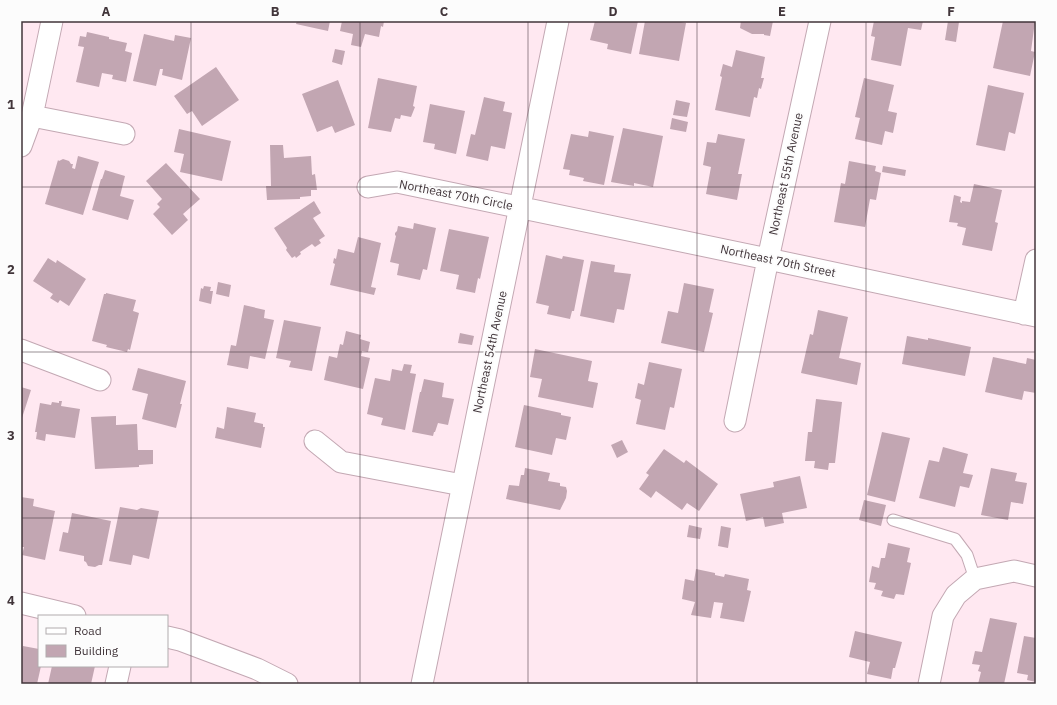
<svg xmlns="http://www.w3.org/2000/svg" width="1057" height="705" font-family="'IBM Plex Sans',sans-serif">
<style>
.building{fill:#c2a6b2}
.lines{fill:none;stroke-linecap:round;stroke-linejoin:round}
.lane-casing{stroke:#c3a8b3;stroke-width:13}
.street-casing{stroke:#c3a8b3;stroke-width:23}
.lane{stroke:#fff;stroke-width:11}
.street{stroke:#fff;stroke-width:21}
.grid{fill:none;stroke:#41353a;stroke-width:1;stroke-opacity:0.55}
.labels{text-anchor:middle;stroke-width:4;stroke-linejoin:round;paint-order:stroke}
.street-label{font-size:12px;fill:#41353a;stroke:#fcfcfc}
.neatline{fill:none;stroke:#41353a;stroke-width:1.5}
.grid-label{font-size:13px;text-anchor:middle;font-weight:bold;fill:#41353a}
</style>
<rect width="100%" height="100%" fill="#ffe8f1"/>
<!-- building -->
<path class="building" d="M297,21H330L328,31L296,24Z
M342,21H384L383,27L381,26L379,37L365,34L361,47L351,45L353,34L340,31Z
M595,21H638L631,54L607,49L608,44L590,40Z
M645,21H676L686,23L679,61L639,54Z
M741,21H773L770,36L764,35V34H752L740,28Z
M874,21H923L921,30L908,28L901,66L871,60L875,37L871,36Z
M948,21L959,22L956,42L945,40Z
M1003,21H1035L1031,51L1035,52L1030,76L993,68Z
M87,32L109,37V39L127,43L125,51L132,53L126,82L112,79L113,75L102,73L99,87L76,82L84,47L78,46L80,36L86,37Z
M144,34L174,41L175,35L191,38L182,80L162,75L163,69H160L156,86L133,81Z
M335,49L345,51L342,65L332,62Z
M736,50L765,57L761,78H764L761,89L759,88L757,98L754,97L750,117L715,110L722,77L720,76L723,64L732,67Z
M216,67L239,100L202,126L192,111L187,114L174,96Z
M378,78L417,86L413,106L415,107L411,117L401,115L400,119L395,118L391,132L368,128Z
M864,78L894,85L888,111L897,113L893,133L885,131L882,145L855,139L860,118L855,117Z
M338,80L355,125L335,133L332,126L317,132L302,94Z
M988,85L1024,93L1015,134L1009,132L1005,151L976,145Z
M484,97L505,102L503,111L512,113L505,149L491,146L488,161L466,156L471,134L475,135Z
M676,100L690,103L687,117L673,115Z
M430,104L465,111L456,154L434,149L435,144L423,142Z
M672,118L688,122L686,132L670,129Z
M623,128L663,136L653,187L634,183V186L611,182Z
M179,129L231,141L222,181L180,172L184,154L174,152Z
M589,131L614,136L604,185L583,181L584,178L569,175L570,170L563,169L571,134L588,137Z
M718,134L745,139L738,174H742L737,200L706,194L711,167L703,165L707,142L716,143Z
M270,145H283L284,158L311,156L312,175L315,174L317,190H311V196L300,197V199L267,200L266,186H271Z
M78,156L99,162L83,215L45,204L58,160L59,161L63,159L69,161L71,164H73L72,168L75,169Z
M849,161L876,166L875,171L881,173L876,200L870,199L865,227L834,222L841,183L845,184Z
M166,163L200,199L183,214L188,220L172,235L153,214L160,207L157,204L162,199L146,181Z
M883,166L906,170L905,176L882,172Z
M105,170L125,176L120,196L134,200L128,220L92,210L101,179H102Z
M974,184L1002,190L995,222L998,223L992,251L962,245L966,228L957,226L958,223L949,222L954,195L961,197L960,202L962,203V201L970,202Z
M314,201L321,213L313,218L325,236L319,240L321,243L315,247L312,244L300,252L301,254L296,258L295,256L292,258L286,250L287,248L274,228Z
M414,223L436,228L427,270L423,269L420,280L397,275L399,264L390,262L396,236L395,235V233L397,231L398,226L413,229Z
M449,229L489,237L480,279L478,278L475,293L456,289L459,275L440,271Z
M358,237L381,243L371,287L376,288L374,295L330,285L335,264L333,263L334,258L336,259L338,249L354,253Z
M546,255L562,259L563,256L584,260L574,311H572L570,319L547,314L549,306L536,303Z
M48,258L56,263L57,260L86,279L69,306L60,300L58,303L50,298L53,294L33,281Z
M591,261L615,265L614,272L631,274L624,310L617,309L614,323L580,316Z
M218,282L231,285L229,297L216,294Z
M684,283L714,289L709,312L713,313L704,352L661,343L668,311L678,313Z
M204,286L211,287L210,291H213L211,304L199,301L201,288L203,289Z
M106,293L136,300L133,311L139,313L130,350L128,349L127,352L106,347L107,345L92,341L104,294H106Z
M244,305L265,310L264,318L274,320L265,359L250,356L248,369L227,365L231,345L236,346Z
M818,310L848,317L839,358L861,363L857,385L801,373L810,334L813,335Z
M284,320L321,327L312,371L289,367L291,361L276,358Z
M346,331L361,335L360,339L370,342L368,352L362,351L361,356L370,358L363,389L324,380L329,356L337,358L340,344L343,345Z
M460,333L474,336L472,345L458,343Z
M907,336L928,340V338L971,347L965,376L902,364Z
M535,349L592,361L588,381L598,383L593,408L538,397L542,379L530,377Z
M993,357L1026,364L1027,358L1036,360V393L1024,391L1022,400L985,392Z
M649,362L682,369L674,408L670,407L665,430L636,424L641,400L635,398L638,383L644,385Z
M404,364L412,365L410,373L416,374L405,430L381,425L383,418L367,414L375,378L390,381L392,369L402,371Z
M138,368L186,381L180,404H182L176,428L142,419L148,394L132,390Z
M424,379L444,383L442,397L454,399L448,425L438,423L435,432H434L433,436L412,432L420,392H421Z
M21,387L31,390L21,421Z
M816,399L842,402L835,463H829L828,470L814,468L815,461H805L808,432H812Z
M59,401H62L61,406L80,409L75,438L46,434L45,441L36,439L37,432H35L40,403L51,405L52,402L59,403Z
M524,405L561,413V415L571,417L566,440L556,438L552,455L515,447Z
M227,407L256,413L254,422L263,424V427H265L261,448L215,438L217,427L224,429Z
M116,416V425L137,424L138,450H153V464L139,465V467L95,469L91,417Z
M882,432L910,438L895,502L867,495Z
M622,440L628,452L617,458L611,445Z
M943,447L968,454L963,473L973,475L969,488L960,486L955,507L919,498L929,460L939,462Z
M664,449L684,463L686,460L718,484L699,511L687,503L682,510L656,491L651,498L639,489L649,475L646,473Z
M525,468L550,473L548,481L560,483V486L566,487L567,491L566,498L560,510L506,499L509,485L519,486L521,475H524Z
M991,468L1017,473L1015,481L1027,483L1023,504L1011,502L1008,520L981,515Z
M800,476L807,508L782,513L784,523L765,527L763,517L746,521L740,494L774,487L773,482Z
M21,497L34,499L33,506L55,511L45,560L22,555L24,547H21Z
M864,500L886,505L881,526L859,520Z
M120,507L137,510L141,508L159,511L149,559L133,555L131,565L109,561Z
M72,513L111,521L102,565H99L95,567L88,566L86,562L84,561V556L59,551L63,532L68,533Z
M689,525L702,528L700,539L687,537Z
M721,526L731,528L728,548L718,546Z
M888,543L910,548L907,562L911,563L904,595L896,594L894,599L881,596L883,591L874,589L876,583L869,582L872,566L879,568L881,558H885Z
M696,569L715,573V575L724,577L725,574L749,579L747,590L751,591L744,622L720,618L723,603L714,602L711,618L691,615L695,602L682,599L685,579L694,581Z
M990,618L1017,623L1004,684H978L981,672L978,671L980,665L972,664L975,651L982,652Z
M855,631L902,642L895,668H893L891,679L867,674L870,662L849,657Z
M1024,636L1036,638V682L1027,680L1028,675L1017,673Z
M23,646L39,649V666H41L37,684H21V654Z
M52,666H95L91,684H48Z"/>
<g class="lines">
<defs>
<path id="lane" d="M893,520L955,539L967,555L975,579"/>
<path id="street" d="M32,116L124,134
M21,146L32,116L52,21
M368,187L397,182L768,259L1036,316
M1024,314L1036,260
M21,350L100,380
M735,421L768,259L820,21
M315,441L341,462L462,485
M21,603L75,616
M167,637L180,640L257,669L287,684
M116,684L120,666
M422,684L558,21
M929,684L943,616L956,595L975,579L1014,571L1036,576"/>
</defs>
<!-- lane casing -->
<use href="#lane" class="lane-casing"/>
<!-- street casing -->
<use href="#street" class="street-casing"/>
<!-- lane -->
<use href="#lane" class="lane"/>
<!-- street -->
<use href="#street" class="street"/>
</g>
<!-- grid -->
<path class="grid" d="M191,21V684M360,21V684M528,21V684M697,21V684M866,21V684M21,187H1036M21,352H1036M21,518H1036"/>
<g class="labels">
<!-- street labels -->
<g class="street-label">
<text transform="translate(786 174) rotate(-78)" y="4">Northeast 55th Avenue</text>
<text transform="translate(456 195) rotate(11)" y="4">Northeast 70th Circle</text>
<text transform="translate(778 261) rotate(12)" y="4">Northeast 70th Street</text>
<text transform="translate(490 352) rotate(-78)" y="4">Northeast 54th Avenue</text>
</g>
</g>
<!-- border -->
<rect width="1057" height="705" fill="none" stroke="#fcfcfc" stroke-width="44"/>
<!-- legend -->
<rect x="38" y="615" width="130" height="52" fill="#fcfcfc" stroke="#b1acae"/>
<rect x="46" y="628" width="20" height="6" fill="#ffffff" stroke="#b1acae"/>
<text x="74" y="635" font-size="12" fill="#41353a">Road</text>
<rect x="46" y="645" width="20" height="12" fill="#c2a6b2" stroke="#b1acae"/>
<text x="74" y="655" font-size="12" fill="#41353a">Building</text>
<rect x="22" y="22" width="1013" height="661" class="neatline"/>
<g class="grid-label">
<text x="106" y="16">A</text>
<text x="275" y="16">B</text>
<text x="444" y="16">C</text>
<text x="613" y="16">D</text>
<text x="782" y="16">E</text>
<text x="951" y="16">F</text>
<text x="11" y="109">1</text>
<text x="11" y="274">2</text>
<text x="11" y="440">3</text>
<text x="11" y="605">4</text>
</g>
</svg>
